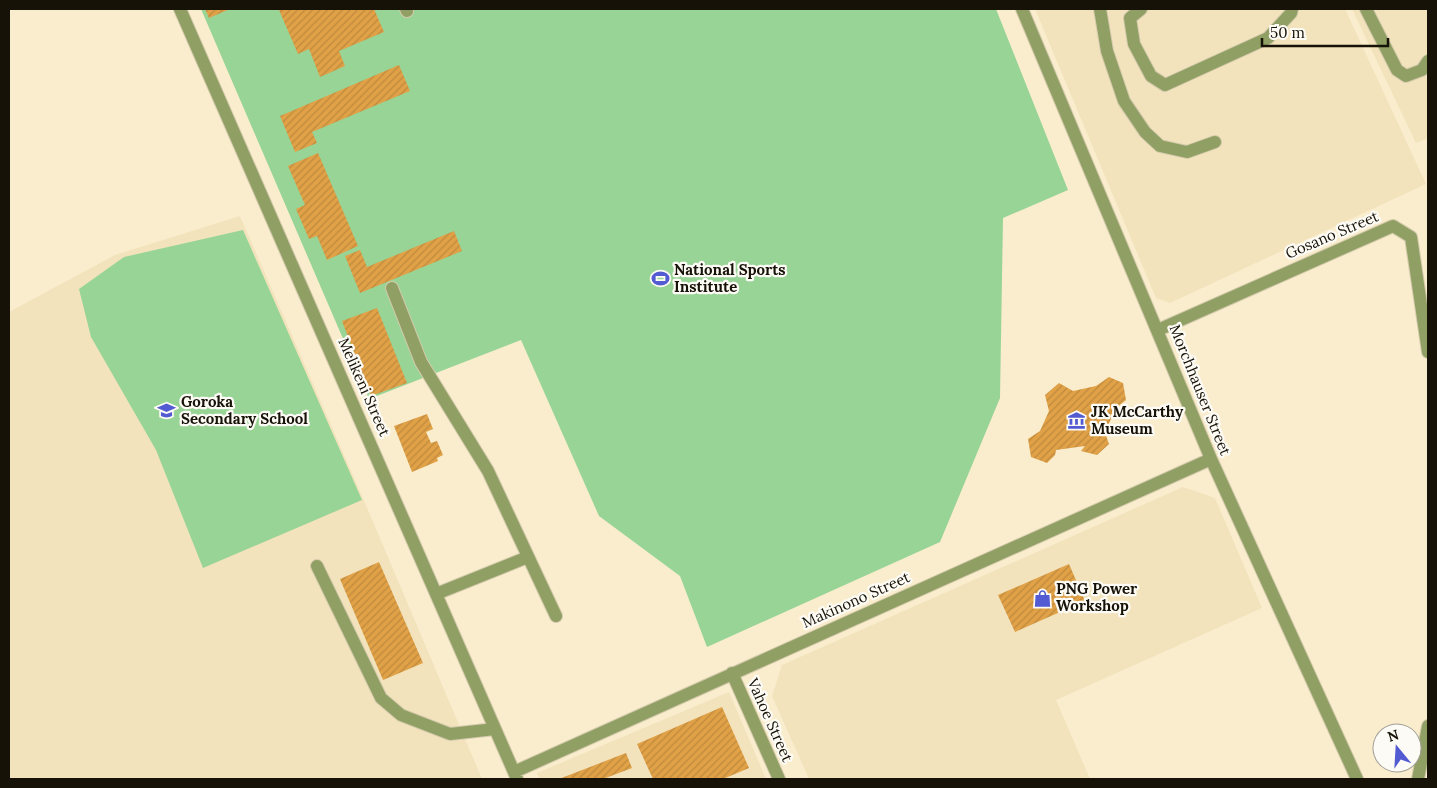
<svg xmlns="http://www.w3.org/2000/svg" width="1437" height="788" font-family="Lora,serif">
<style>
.built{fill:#f2e3bc}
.pitch{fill:#98d496}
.building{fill:url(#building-hatch)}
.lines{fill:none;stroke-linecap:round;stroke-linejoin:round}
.minor-casing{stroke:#d5caad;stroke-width:14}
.minor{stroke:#90a064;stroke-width:12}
.labels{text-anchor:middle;stroke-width:4.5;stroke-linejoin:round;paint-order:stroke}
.street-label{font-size:15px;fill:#161207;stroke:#fdfbf5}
.poi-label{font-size:15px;font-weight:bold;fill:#161207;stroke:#fdfbf5;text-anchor:start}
</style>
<defs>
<pattern id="building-hatch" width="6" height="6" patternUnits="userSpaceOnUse" patternTransform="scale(1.25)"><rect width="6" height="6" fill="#e0a147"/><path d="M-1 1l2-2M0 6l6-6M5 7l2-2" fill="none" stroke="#bf8a3d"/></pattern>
</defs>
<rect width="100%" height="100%" fill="#f9edcd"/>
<!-- built -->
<path class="built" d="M1035,9H1345L1426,184L1170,303L1156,298Z
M1352,9H1428V138L1416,143Z
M240,216L368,510L482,779H9V312L115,255Z
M1183,487L1215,498L1262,608L1056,700L1090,779H809L772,696L782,665Z
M729,692L766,779H540L537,773Z"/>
<!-- pitch -->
<path class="pitch" d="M201,9H996L1068,190L1003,218L1000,398L940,542L707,647L680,576L599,516L521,340L369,399Z
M243,230L362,500L203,568L156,450L91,337L79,289L124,257Z"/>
<!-- building -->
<path class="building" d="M205,9H230L209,18Z
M281,9H374L384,32L339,51L345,66L320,77L309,49L298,54L279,10Z
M399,65L410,91L312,132L317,143L295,152L280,116Z
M318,153L358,246L327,260L317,236L309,239L296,209L305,205L288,166Z
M454,231L462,251L360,293L345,256L360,250L367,267Z
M377,308L407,383L371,396L342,321Z
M1109,377L1123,383L1126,400L1115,409L1105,433L1109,444L1097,455L1081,451L1085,446L1056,450L1055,455L1047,463L1031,457L1028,439L1040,431L1049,411L1045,395L1059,383L1073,391L1096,386Z
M427,414L433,429L426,432L431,443L437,441L443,455L437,458L438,461L412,472L394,426Z
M379,562L423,663L383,680L340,579Z
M1069,564L1085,601L1015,632L998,595Z
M722,707L749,768L723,779H653L637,744Z
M626,753L632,768L603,779H559Z"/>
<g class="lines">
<defs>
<path id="minor" d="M180,9L517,779
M406,9L407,11
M1022,9L1211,459L1357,779
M1100,9L1107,51L1124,101L1145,132L1160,146L1187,152L1215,142
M1141,9L1130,18L1134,44L1151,76L1165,85L1268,38L1291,13L1292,9
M1366,9L1397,70L1406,76L1422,70L1428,61
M392,288L421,362L488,471L556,616
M1158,330L1393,226L1411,237L1428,352
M317,566L381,698L401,715L450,734L495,729
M436,594L528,557
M732,673L779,779
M514,772L1211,459
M1418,779L1428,726"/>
</defs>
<!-- minor casing -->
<use href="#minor" class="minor-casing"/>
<!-- minor -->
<use href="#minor" class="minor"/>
</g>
<!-- icons -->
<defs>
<symbol id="stadium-bare" viewBox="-9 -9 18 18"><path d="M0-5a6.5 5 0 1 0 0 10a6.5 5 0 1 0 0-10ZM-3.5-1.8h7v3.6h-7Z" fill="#525bd1" stroke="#fdfbf5" stroke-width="2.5" paint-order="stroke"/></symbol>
<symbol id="school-bare" viewBox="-9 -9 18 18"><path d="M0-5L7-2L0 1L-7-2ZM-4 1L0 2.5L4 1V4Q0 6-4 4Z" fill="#525bd1" stroke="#fdfbf5" stroke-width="2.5" paint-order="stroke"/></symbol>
<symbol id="museum-bare" viewBox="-9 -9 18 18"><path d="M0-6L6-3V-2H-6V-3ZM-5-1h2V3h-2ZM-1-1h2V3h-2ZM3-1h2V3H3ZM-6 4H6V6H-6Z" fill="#525bd1" stroke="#fdfbf5" stroke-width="2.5" paint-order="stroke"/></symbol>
<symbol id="shop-bare" viewBox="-9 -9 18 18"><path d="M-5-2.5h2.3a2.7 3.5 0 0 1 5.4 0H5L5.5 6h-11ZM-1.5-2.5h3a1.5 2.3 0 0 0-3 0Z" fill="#525bd1" stroke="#fdfbf5" stroke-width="2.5" paint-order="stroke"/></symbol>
</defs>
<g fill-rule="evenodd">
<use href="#stadium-bare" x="648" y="266" width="25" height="25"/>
<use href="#school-bare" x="154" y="398" width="25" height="25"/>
<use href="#museum-bare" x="1064" y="408" width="25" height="25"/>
<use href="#shop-bare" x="1030" y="586" width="25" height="25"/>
</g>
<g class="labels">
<!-- street labels -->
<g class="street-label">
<text transform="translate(1332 235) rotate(-23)" y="5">Gosano Street</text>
<text transform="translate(364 387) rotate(66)" y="5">Melikeni Street</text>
<text transform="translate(1200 390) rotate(68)" y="5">Morchhauser Street</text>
<text transform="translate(856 600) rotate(-24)" y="5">Makinono Street</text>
<text transform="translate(770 720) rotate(66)" y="5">Vahoe Street</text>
</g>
<!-- poi labels -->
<g class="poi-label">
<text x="674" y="275">National Sports<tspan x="674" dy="17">Institute</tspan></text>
<text x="181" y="407">Goroka<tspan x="181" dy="17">Secondary School</tspan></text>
<text x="1091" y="417">JK McCarthy<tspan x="1091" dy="17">Museum</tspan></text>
<text x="1056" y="594">PNG Power<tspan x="1056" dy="17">Workshop</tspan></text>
</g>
</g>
<!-- border -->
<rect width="1437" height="788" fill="none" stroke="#161207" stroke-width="20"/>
<!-- north arrow -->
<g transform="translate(1397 748) rotate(342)"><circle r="24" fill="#fdfbf5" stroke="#a19e96"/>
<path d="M0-4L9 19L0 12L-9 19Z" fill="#525bd1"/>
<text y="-8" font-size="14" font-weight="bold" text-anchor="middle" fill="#161207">N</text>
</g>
<!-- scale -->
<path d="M1262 38v8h126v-8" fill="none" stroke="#161207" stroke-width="2.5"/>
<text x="1270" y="38" font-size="15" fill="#161207" stroke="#fdfbf5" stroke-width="4" paint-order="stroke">50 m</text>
</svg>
